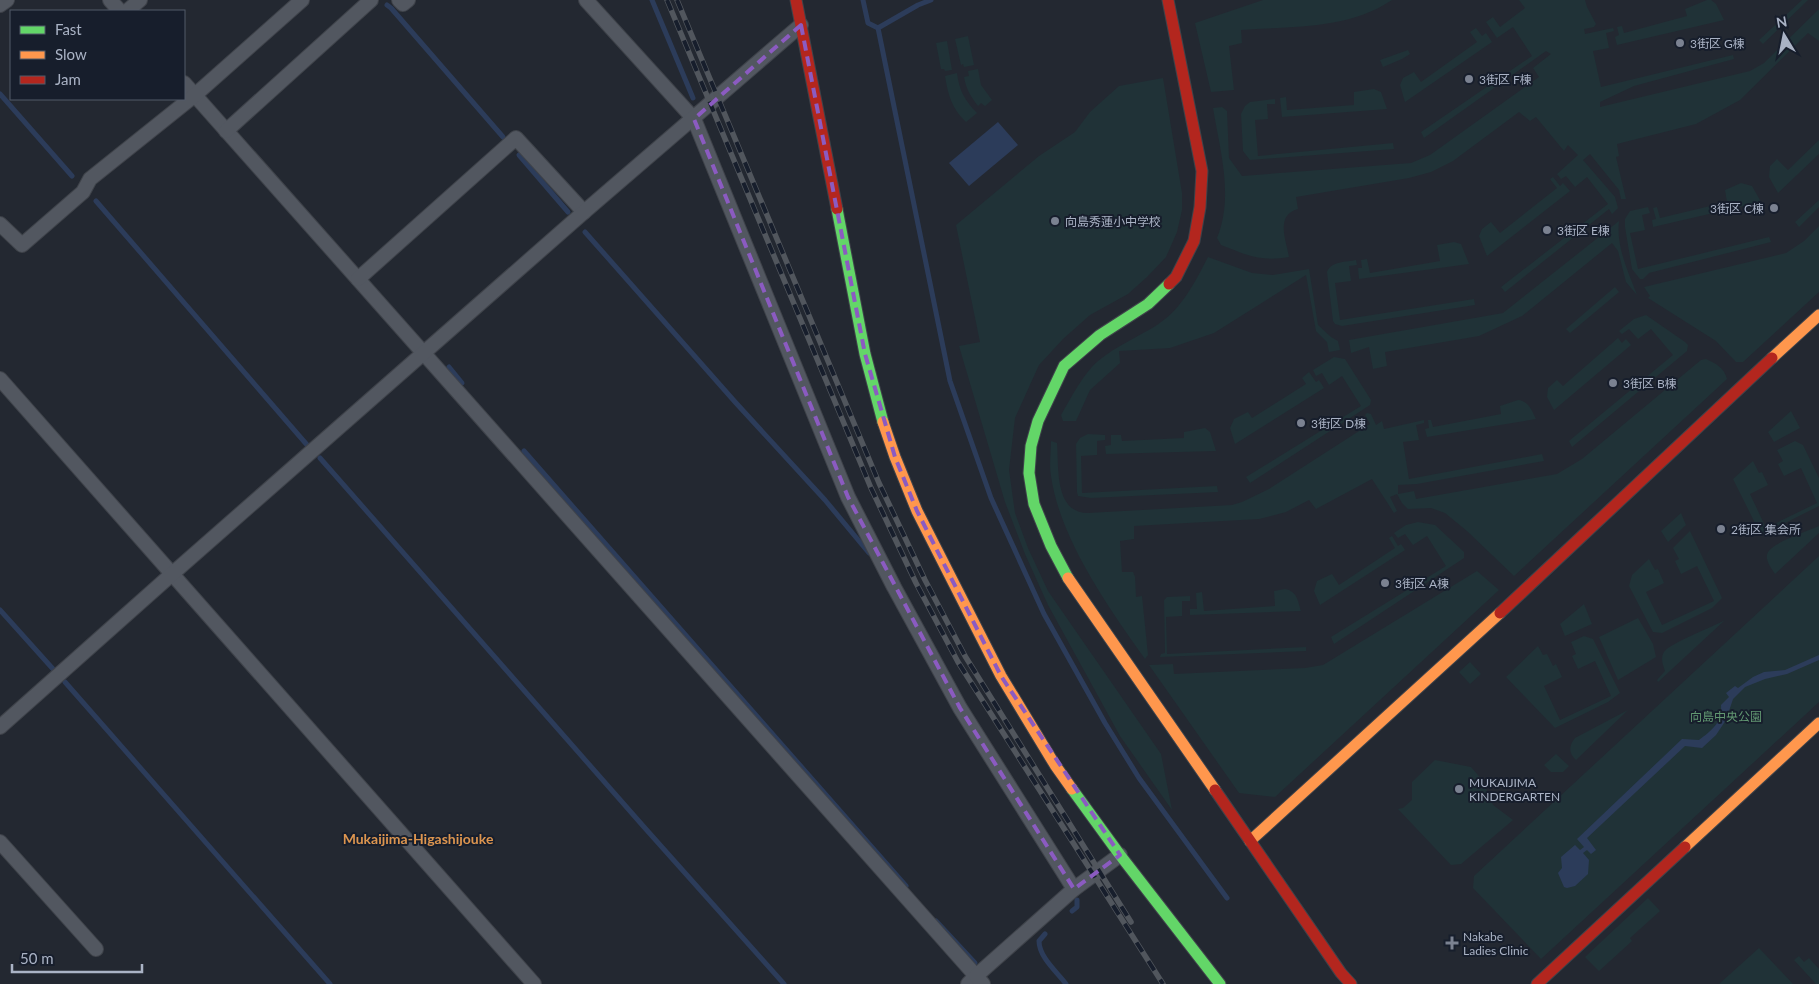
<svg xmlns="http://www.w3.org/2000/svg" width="1819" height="984" font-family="Lato,'Noto Sans JP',sans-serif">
<rect width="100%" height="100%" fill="#232831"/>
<g fill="#203237">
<path d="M 1263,0 L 1392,0 C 1347,30 1293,26 1241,30 L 1242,43 L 1229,46 L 1234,90 L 1211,92 L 1195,23 Z"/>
<path d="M 1519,0 L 1585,0 L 1587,7 L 1596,24 L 1594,27 L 1584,29 L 1585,34 L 1613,28 L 1614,31 L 1606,33 L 1609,48 L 1593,51 L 1601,87 L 1733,55 L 1734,59 L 1634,86 L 1600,102 L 1600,107 L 1750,71 L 1764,63 L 1819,9 L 1819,41 L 1808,33 L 1740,100 L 1696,124 L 1617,144 L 1619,156 L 1616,157 L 1626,199 L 1621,199 L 1619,190 L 1590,154 L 1583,160 L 1615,197 L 1618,208 L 1612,214 L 1609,209 L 1505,292 L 1501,287 L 1608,204 L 1587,177 L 1575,187 L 1566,176 L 1561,179 L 1557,174 L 1578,155 L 1568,145 L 1564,151 L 1536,117 L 1530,121 L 1519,112 L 1453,161 L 1431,172 L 1409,178 L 1296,197 L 1298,209 C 1275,215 1286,240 1289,257 C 1260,262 1247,255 1221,245 L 1217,238 C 1234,196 1220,151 1213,108 L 1222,107 L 1227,111 L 1229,158 L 1242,176 L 1411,163 L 1430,155 L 1539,77 L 1533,68 L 1551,54 L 1546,51 L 1424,138 L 1421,132 L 1532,56 L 1513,27 L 1497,38 L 1486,22 L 1493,17 L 1500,27 L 1525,8 Z"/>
<polygon points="1707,0 1711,0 1716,4 1724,20 1617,45 1615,37 1619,35 1617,27 1622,26 1624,33 1687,16 1685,9"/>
<polygon points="1802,0 1808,0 1763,44 1759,40"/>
<polygon points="1476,28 1482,36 1486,33 1492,42 1405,102 1400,85 1403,78 1414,72 1421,82 1477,42 1470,32"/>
<polygon points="968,36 974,65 964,67 963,64 961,65 955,39"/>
<polygon points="947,41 952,70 945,71 944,69 941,69 936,43"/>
<polygon points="1408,50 1410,54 1402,59 1383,67 1380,60"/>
<path d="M 978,69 L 981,85 L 992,100 L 985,106 L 981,103 L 978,106 C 971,97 966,89 964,77 L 969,76 L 968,71 Z"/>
<path d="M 957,73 C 959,90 965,101 977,113 L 966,122 C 952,109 948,95 945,76 Z"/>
<polygon points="1163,78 1182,193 1182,210 1177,232 1166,257 1147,277 1128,294 1090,315 1063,339 1039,365 1015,418 1009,470 1015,513 1028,548 1048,591 1161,754 1172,810 1120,736 1048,605 1025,554 1005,502 959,346 980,342 956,225 1039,156 1075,132 1090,112 1119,86"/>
<polygon points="1374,89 1381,92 1387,109 1282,117 1280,98 1286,97 1287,110 1354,105 1354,92"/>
<polygon points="1275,99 1275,104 1267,104 1268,119 1255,120 1258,156 1393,143 1394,149 1250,160 1243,151 1241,114 1245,106 1250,102"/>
<polygon points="1819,140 1819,154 1778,193 1769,177 1770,166 1777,159 1788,170"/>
<polygon points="1553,177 1560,186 1563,183 1570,191 1487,256 1479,236 1482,229 1491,222 1500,233 1557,188 1550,179"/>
<polygon points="1741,183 1752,186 1761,202 1653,227 1652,220 1656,219 1653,208 1657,207 1660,218 1727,202 1725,190"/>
<polygon points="1819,200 1819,207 1799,227 1795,222"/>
<polygon points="1648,207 1650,213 1642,215 1645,230 1630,233 1638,269 1769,237 1771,242 1649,273 1643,279 1640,279 1632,269 1625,227 1625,219 1630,211"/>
<path d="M 1619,221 C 1616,247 1628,271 1637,295 L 1626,282 L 1618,251 L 1612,243 L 1522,316 L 1479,336 L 1385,352 L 1387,366 L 1373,369 L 1369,347 L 1351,353 L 1349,340 L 1503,313 Z"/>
<polygon points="1819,226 1819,292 1743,362 1736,362 1716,341 1648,298 1650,296 1644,287 1786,253 1804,241"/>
<polygon points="1454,242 1461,244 1469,264 1359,279 1358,268 1362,268 1361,260 1367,259 1370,273 1440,261 1437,245"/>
<path d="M 1208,257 L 1252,273 L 1273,275 L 1309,269 L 1318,325 L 1331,337 L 1338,341 L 1340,350 L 1329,352 L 1327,342 L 1316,331 L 1306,275 L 1214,333 L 1170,348 L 1119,351 L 1120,363 L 1090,390 L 1076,421 L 1063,421 L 1061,415 C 1071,398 1083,374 1098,361 C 1116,346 1138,337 1157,325 C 1182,309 1195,282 1208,257 Z"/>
<path d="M 1356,260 L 1357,265 L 1349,266 L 1351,281 L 1335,283 L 1340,320 L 1474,299 L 1475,305 L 1342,326 L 1335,324 L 1333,321 L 1327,272 C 1331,261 1346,262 1356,260 Z"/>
<polygon points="1615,287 1619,292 1570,333 1566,329"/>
<polygon points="1646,315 1685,342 1688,345 1687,351 1572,447 1569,441 1673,355 1651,329 1638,339 1629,329 1622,334 1619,331 1634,319"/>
<polygon points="1618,338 1622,343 1626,339 1631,345 1554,410 1547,397 1548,388 1557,380 1563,386"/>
<polygon points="1334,357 1345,359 1371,400 1370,405 1250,483 1246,477 1361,406 1342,376 1329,385 1322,373 1316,376 1313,370"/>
<path d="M 1706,359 C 1716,364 1724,367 1727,379 L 1514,576 L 1467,531 L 1445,513 L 1431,508 L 1408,509 L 1402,503 L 1397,494 L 1390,497 L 1397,511 L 1394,513 L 1372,479 L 1316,509 L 1309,500 L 1286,512 L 1259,519 L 1134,526 L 1134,539 L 1120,541 L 1122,572 L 1133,572 L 1135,577 L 1136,597 L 1142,596 L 1148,655 L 1145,659 C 1108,607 1060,539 1051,476 C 1049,465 1051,452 1051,441 L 1057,443 C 1059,467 1054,513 1088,513 L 1232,505 L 1242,502 L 1269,489 L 1370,424 L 1365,415 L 1367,413 L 1371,414 L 1376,425 L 1382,421 L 1384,429 L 1424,420 L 1424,423 L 1416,425 L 1419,440 L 1403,442 L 1409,479 L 1542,454 L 1544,461 L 1417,484 L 1398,485 L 1398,494 L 1414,491 L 1416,499 L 1557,474 L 1582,459 L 1701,360 Z"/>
<polygon points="1309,372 1316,382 1319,380 1324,388 1235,444 1230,428 1234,419 1248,412 1252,418 1306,384 1302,378"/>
<path d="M 1518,400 C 1529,401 1532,411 1536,419 L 1427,437 L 1425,429 L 1429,428 L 1428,420 L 1431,420 L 1433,427 L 1501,414 L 1500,406 Z"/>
<polygon points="1791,411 1800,428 1774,442 1768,432"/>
<polygon points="1205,428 1210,432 1216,451 1106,454 1105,446 1111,445 1111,435 1121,435 1122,441 1184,438 1184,432"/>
<polygon points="1088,434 1105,435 1105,440 1097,441 1097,455 1081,456 1082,493 1217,486 1218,492 1091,498 1078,496 1077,492 1076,444 1080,438"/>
<polygon points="1795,441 1803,445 1819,478 1819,506 1761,535 1733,479 1753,461 1759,473 1762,472 1768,485 1750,494 1766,528 1817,503 1801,468 1784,476 1778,464 1783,461 1777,450"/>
<polygon points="1681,513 1686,525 1668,542 1661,531"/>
<polygon points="1418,522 1435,525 1464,552 1464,558 1334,644 1331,637 1446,566 1427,536 1413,545 1405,534 1398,538 1394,533 1406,525"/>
<path d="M 1819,526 L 1819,533 L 1775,574 C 1771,568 1764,559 1768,552 C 1774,542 1808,531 1819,526 Z"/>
<polygon points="1690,531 1722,598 1712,608 1662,633 1653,632 1629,586 1632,575 1649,559 1655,570 1658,569 1664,583 1646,592 1662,625 1714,601 1697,566 1681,574 1675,561 1679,559 1673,548"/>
<polygon points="1392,536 1398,546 1401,544 1405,550 1320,605 1314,591 1317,581 1332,574 1339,585 1395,548 1389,538"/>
<polygon points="1819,556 1819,702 1541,959 1473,888 1474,876"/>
<polygon points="1477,571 1499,590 1275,797 1239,793 1149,665 1173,664 1174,674 1305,668 1323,665"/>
<path d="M 1285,589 C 1297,591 1298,601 1301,611 L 1190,615 L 1190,609 L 1197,609 L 1196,593 L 1202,592 L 1204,611 L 1275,606 L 1274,591 Z"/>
<polygon points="1190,596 1190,601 1182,601 1182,616 1166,617 1167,654 1306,647 1306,651 1160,657 1161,654 1165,653 1164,600 1167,597"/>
<polygon points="1584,604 1592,624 1565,636 1560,624"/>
<polygon points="1638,618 1653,644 1656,657 1618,680 1599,637"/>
<path d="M 1725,620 L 1658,682 L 1657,680 L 1665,671 C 1663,665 1660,658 1664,652 C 1670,643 1713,627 1725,620 Z"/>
<polygon points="1584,636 1593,639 1620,693 1608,702 1555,728 1506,677 1538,646 1543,655 1547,654 1553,666 1556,664 1562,677 1544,686 1560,720 1611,696 1595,661 1578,669 1572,656 1576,654 1571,642"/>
<polygon points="1470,662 1481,674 1470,684 1459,672"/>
<path d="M 1628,710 L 1576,760 C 1568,753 1569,745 1575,738 Z"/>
<polygon points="1556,754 1569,766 1563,772 1551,772 1544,765"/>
<polygon points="1435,760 1471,767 1483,781 1493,805 1513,820 1461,864 1451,865 1398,809 1403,808 1412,800 1412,782"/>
<polygon points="1648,898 1660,911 1630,938 1632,941 1599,971 1585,957"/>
<polygon points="1759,948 1793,984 1719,984"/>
<polygon points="1799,956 1804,962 1809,958 1819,969 1819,984 1816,984 1794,960"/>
</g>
<g fill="#2c3c5a">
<polygon points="998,122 1018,145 969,186 949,163"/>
<path d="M 1819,655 L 1819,660 L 1787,674 L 1765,679 L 1745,687 L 1733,699 L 1726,720 L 1716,735 L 1702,748 L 1685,746 L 1587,838 L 1596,850 L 1591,854 L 1587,850 L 1583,853 L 1589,860 L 1588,874 L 1575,886 L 1567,888 L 1564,887 L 1558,873 L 1562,868 L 1561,857 L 1575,845 L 1580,850 L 1584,847 L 1577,839 L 1682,739 L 1699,740 C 1712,730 1722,723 1721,705 L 1729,697 L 1726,693 L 1735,686 L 1738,688 L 1753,677 L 1764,672 L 1785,670 Z"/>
</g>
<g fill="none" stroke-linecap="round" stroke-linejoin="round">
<g stroke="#2c3c5a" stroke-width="5">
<polyline points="652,0 693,98"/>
<polyline points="863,0 868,23 878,28"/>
<polyline points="931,0 918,5 878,28 950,381 991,498 1044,614 1105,723 1139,778 1227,898"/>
<polyline points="387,5 391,8 503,137"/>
<polyline points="0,94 72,176"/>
<polyline points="519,155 568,212"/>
<polyline points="96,201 308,446"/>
<polyline points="585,232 736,403 825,500 869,553"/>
<polyline points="449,367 462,383"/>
<polyline points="524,451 906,886"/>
<polyline points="320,458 644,827 784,984"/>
<polyline points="0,610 53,669"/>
<polyline points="65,682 330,984"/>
<polyline points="1072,911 1077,907 1077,900"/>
<polyline points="936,921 975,963"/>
<path d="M 1045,934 L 1039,941 C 1039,957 1057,972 1066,984"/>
</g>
<defs>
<g id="street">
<polyline points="110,0 120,11"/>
<polyline points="399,0 403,4 408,0"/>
<polyline points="586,0 694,119 848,497 894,587 960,708 1074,889"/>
<polyline points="0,5 7,0"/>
<polyline points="127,11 140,0"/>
<polyline points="184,83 976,976 968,984"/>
<polyline points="226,131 371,0"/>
<polyline points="0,224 22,245 83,192 90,179 195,95 302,0"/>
<polyline points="358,279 516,138 584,212"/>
<polyline points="0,379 534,984"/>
<polyline points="0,727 172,574 584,212 801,25"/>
<polyline points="0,842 96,949"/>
<polyline points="983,984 976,976 1074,889 1120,855"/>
</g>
<g id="fast">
<polyline points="837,209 865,354 883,422"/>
<polyline points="1068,578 1051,546 1034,504 1029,473 1031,446 1038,421 1064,366 1100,335 1148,304 1169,284"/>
<polyline points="1072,789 1120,855 1220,984"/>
</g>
<g id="slow">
<polyline points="1772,358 1819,315"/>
<polyline points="883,422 895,457 917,511 1001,676 1055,765 1072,789"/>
<polyline points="1068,578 1215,790"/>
<polyline points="1250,841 1500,613"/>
<polyline points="1685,847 1819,723"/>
</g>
<g id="jam">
<polyline points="796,0 837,209"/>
<polyline points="1168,0 1202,171 1200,207 1194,241 1176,277 1169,284"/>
<polyline points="1500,613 1772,358"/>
<polyline points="1215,790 1341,973 1351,984"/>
<polyline points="1537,984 1685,847"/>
</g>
</defs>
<use href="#street" stroke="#3f434a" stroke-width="16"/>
<use href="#fast" stroke="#3f434a" stroke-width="13"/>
<use href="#slow" stroke="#3f434a" stroke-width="13"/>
<use href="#jam" stroke="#3f434a" stroke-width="13"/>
<use href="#street" stroke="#525760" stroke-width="14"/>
<use href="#fast" stroke="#63d668" stroke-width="11"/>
<use href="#slow" stroke="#ff974d" stroke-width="11"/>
<use href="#jam" stroke="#b3261e" stroke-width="11"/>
<defs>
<g id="rail">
<polyline points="667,0 871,488 916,583 958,662 1163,984"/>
<polyline points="677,0 879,483 925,580 965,656 1131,922"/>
</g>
</defs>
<use href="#rail" stroke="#51565d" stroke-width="5.5"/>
<use href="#rail" stroke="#171e2c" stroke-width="4" stroke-dasharray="11" stroke-linecap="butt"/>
</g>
<path fill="none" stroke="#8b5bc1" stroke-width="4" stroke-dasharray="10 6" stroke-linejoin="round" d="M 801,25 L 865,354 L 895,457 L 917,511 L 1001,676 L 1120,855 L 1074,889 L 960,708 L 848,497 L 694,119 Z"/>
<g fill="#7b8291" stroke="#171e2c" stroke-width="2">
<circle cx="1680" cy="43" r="5"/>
<circle cx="1469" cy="79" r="5"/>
<circle cx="1774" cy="208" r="5"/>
<circle cx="1055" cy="221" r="5"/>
<circle cx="1547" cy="230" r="5"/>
<circle cx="1613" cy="383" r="5"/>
<circle cx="1301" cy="423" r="5"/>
<circle cx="1721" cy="529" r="5"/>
<circle cx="1385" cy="583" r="5"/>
<circle cx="1459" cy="789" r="5"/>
<path d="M1449.5 935.5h5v5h5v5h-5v5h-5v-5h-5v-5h5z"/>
</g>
<g text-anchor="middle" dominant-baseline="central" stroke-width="4" stroke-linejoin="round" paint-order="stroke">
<g font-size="12" fill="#aab3c5" stroke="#171e2c" text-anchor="start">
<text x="1690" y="43">3街区 G棟</text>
<text x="1479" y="79">3街区 F棟</text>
<text x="1764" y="208" text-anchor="end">3街区 C棟</text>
<text x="1065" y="221">向島秀蓮小中学校</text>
<text x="1557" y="230">3街区 E棟</text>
<text x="1623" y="383">3街区 B棟</text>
<text x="1311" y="423">3街区 D棟</text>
<text x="1731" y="529">2街区 集会所</text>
<text x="1395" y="583">3街区 A棟</text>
<text x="1469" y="782">MUKAIJIMA<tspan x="1469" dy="14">KINDERGARTEN</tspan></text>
<text x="1463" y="936">Nakabe<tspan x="1463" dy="14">Ladies Clinic</tspan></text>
</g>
<g font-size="12" fill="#619771" stroke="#171e2c">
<text x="1726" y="716">向島中央公園</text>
</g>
<g font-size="14" font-weight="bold" fill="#dc954f" stroke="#171e2c">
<text x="418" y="838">Mukaijima-Higashijouke</text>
</g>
</g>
<rect x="10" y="10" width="175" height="90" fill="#171e2c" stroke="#525a69"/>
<rect x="20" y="26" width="25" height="8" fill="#63d668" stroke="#525a69"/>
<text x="55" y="35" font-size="15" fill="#aab3c5">Fast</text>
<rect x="20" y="51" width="25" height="8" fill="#ff974d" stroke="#525a69"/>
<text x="55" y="60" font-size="15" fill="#aab3c5">Slow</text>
<rect x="20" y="76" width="25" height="8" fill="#b3261e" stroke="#525a69"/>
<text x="55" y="85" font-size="15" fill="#aab3c5">Jam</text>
<g transform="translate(1784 35) rotate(350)" stroke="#171e2c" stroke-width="4" paint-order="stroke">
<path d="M0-4L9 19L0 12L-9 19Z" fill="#aab3c5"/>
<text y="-8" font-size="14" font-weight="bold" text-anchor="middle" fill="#aab3c5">N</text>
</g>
<path d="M12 964v8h130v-8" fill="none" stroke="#aab3c5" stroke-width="2.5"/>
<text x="20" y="964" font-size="15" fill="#aab3c5" stroke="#171e2c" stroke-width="4" paint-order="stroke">50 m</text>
</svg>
